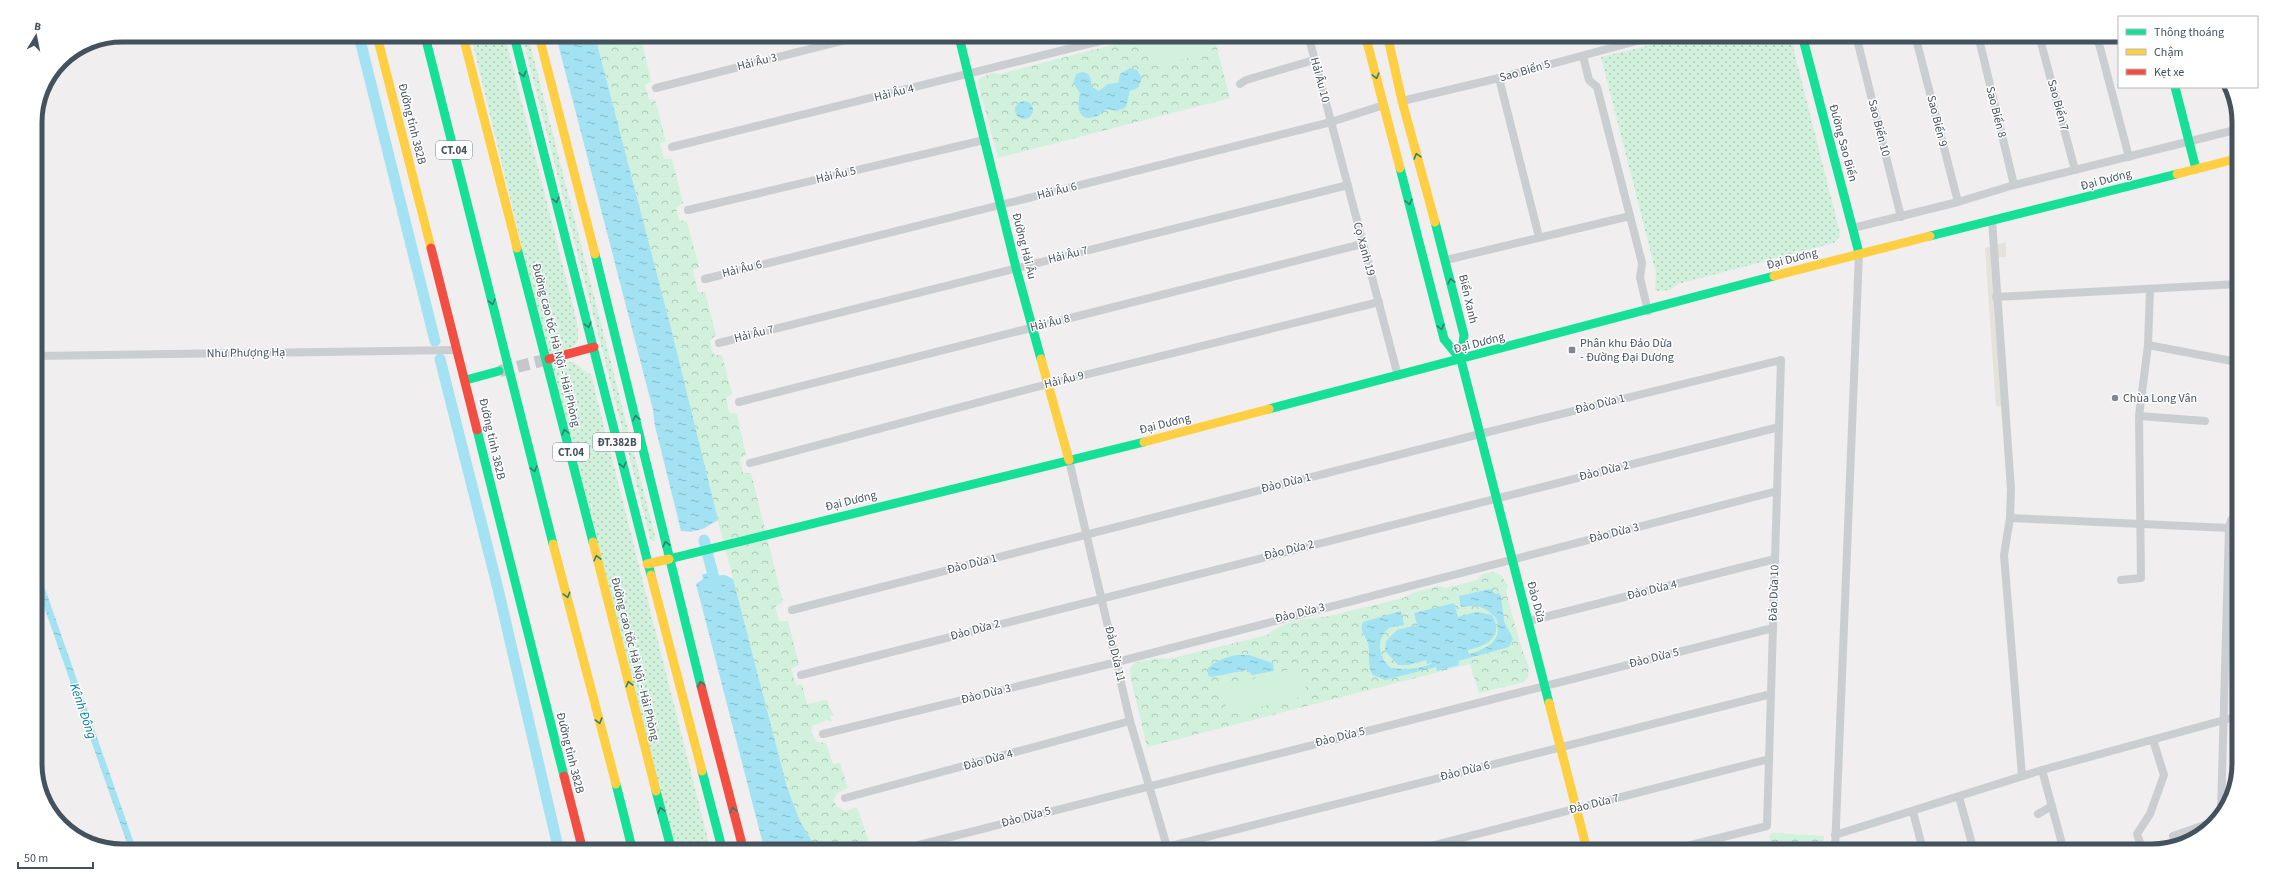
<svg xmlns="http://www.w3.org/2000/svg" width="2274" height="886" font-family="'Source Sans 3',sans-serif">
<defs>
<pattern id="grass-dots" width="8" height="8" patternUnits="userSpaceOnUse"><rect width="8" height="8" fill="#d1f1dc"/><path d="M2 2h.1M6 6h.1" fill="none" stroke="#abc6b6" stroke-width="1.8" stroke-linecap="round"/></pattern>
<pattern id="forest-crowns" width="20" height="18" patternUnits="userSpaceOnUse"><rect width="20" height="18" fill="#d1f1dc"/><path d="M2 6a3 3 0 1 1 6 0M12 15a3 3 0 1 1 6 0" fill="none" stroke="#abc6b6"/></pattern>
<pattern id="water-ripples" width="26" height="14" patternUnits="userSpaceOnUse"><rect width="26" height="14" fill="#a2e2f2"/><path d="M2 4q2-2 4 0t4 0M15 11q2-2 4 0t4 0" fill="none" stroke="#86bac7"/></pattern>
</defs>
<rect width="100%" height="100%" fill="#f0eeee"/>
<polygon fill="#e5e2db" points="2006,242 2006,257 1998,257 2004,407 1996,406 1985,248"/>
<g fill="url(#grass-dots)">
<path d="M 471,36 L 505,36 L 577,322 C 577,327 579,333 578,338 C 577,350 557,353 548,356 Z"/>
<polygon points="522,36 528,36 655,536 655,541 652,541 650,538"/>
<polygon points="1675,39 1791,39 1840,233 1839,237 1834,243 1678,284 1670,290 1655,291 1656,273 1601,57"/>
<polygon points="561,362 573,362 591,375 710,848 674,848 550,363"/>
</g>
<g fill="url(#forest-crowns)">
<polygon points="595,36 631,36 632,41 642,42 651,81 645,85 649,100 655,100 666,141 660,144 664,159 672,159 683,203 676,208 679,220 687,222 699,267 693,270 698,292 705,292 716,335 710,340 712,352 715,355 722,355 732,394 726,398 729,413 737,414 746,455 740,459 743,473 751,473 783,602 775,607 779,621 788,621 799,665 791,669 796,685 802,684 807,704 827,700 833,715 830,716 832,722 827,720 812,726 812,734 817,742 826,743 833,764 840,763 848,788 837,793 834,799 836,806 845,811 857,807 871,848 816,848 800,821 787,787 719,525 672,332"/>
<polygon points="1143,37 1214,37 1230,98 998,158 978,84 979,79 992,73 1000,74"/>
<path d="M 1494,572 L 1501,575 L 1508,586 L 1506,592 L 1520,643 L 1529,668 L 1528,677 L 1524,682 L 1479,693 L 1470,664 L 1147,747 L 1131,679 L 1130,669 L 1134,663 L 1159,658 L 1169,659 L 1267,635 C 1279,623 1308,617 1325,617 L 1403,598 L 1412,593 L 1439,586 L 1445,588 L 1454,586 L 1477,580 L 1483,574 Z"/>
<polygon points="1772,833 1824,836 1824,850 1772,850 1769,836"/>
</g>
<g fill="#d1f1dc">
<polygon points="1153,37 1209,37 1213,52 1154,66 1147,39"/>
<polygon points="1300,667 1308,695 1228,715 1221,687"/>
</g>
<g fill="url(#water-ripples)">
<polygon points="556,36 595,36 672,332 718,520 703,529 711,576 725,575 733,579 787,787 800,821 816,848 764,848 696,584 703,579 692,532 681,531 655,426 653,410"/>
<path d="M 1130,68 L 1137,70 L 1142,78 L 1138,88 L 1130,91 L 1126,107 L 1117,111 L 1107,109 C 1102,111 1101,115 1097,116 C 1077,124 1077,105 1080,93 L 1073,83 L 1076,74 L 1082,72 C 1091,73 1091,80 1092,87 L 1099,91 L 1108,84 L 1118,83 L 1120,74 Z"/>
<circle cx="1024" cy="110" r="9"/>
<polygon points="35,560 135,846 128,846 35,581"/>
<path d="M 1490,589 L 1496,594 L 1499,593 L 1501,596 L 1504,621 L 1513,639 L 1509,647 L 1458,661 L 1459,665 L 1437,671 L 1436,667 L 1385,680 L 1373,675 C 1366,666 1371,653 1368,643 C 1365,634 1359,631 1363,622 L 1401,611 L 1404,625 C 1400,626 1395,626 1391,627 C 1375,635 1378,659 1391,668 C 1404,670 1424,669 1434,662 L 1427,664 L 1426,660 L 1408,665 L 1398,665 L 1385,651 L 1386,641 L 1397,630 L 1417,625 L 1414,613 L 1454,603 L 1458,617 L 1477,612 L 1492,615 C 1505,637 1486,646 1468,650 L 1468,654 C 1487,649 1502,642 1497,620 C 1488,607 1477,604 1461,607 L 1459,596 Z"/>
<path d="M 1239,655 L 1249,655 L 1273,663 L 1274,671 L 1252,675 L 1247,670 L 1211,677 L 1208,675 L 1208,668 C 1217,660 1227,656 1239,655 Z"/>
</g>
<polygon fill="#f0eeee" points="714,526 705,530 712,572 700,575 691,534 681,533 681,531 690,532"/>
<g fill="none" stroke-linecap="round" stroke-linejoin="round">
<g stroke="#a2e2f2" stroke-width="11">
<polyline points="359,36 435,341"/>
<polyline points="440,359 498,589 558,847"/>
<polyline points="704,540 717,590"/>
</g>
<polyline stroke="#c5c7ca" stroke-width="12" stroke-dasharray="12 6" stroke-linecap="butt" points="500,371 549,359"/>
<g stroke="#caced0" stroke-width="8">
<polyline points="1309,38 1398,376"/>
<polyline points="1857,39 1901,217"/>
<polyline points="1916,39 1958,202"/>
<polyline points="1979,39 2014,185"/>
<polyline points="2040,39 2075,170"/>
<polyline points="2098,40 2129,157"/>
<polyline points="1583,56 1589,80 1597,87 1642,263 1640,278 1648,311"/>
<polyline points="1499,78 1539,237"/>
<polyline points="1240,84 1246,80 1314,60"/>
<polyline points="656,88 857,37"/>
<polyline points="1402,101 1499,78 1648,38"/>
<polyline points="672,147 1116,37"/>
<polyline points="688,210 984,140"/>
<polyline points="1992,220 2011,489 2010,518 2004,555 2022,776"/>
<polyline points="1853,228 1958,202 2014,185 2239,129"/>
<polyline points="1446,260 1630,216"/>
<polyline points="705,279 1331,122 1384,105"/>
<polyline points="1996,297 2238,284"/>
<polyline points="719,343 1348,185"/>
<polyline points="2148,345 2237,362"/>
<polyline points="35,356 457,350"/>
<polyline points="739,402 1362,244"/>
<polyline points="2139,416 2205,421"/>
<polyline points="1069,460 1130,721 1167,847"/>
<polyline points="750,463 1048,384 1379,302"/>
<polyline points="2010,518 2229,528"/>
<polyline points="2121,580 2141,578 2139,416 2148,345 2150,289"/>
<polyline points="792,610 1480,434 1781,360 1767,826 1671,850"/>
<polyline points="1529,621 1775,559"/>
<polyline points="801,675 1779,427"/>
<polyline points="823,734 1117,662 1777,491"/>
<polyline points="2042,770 2064,851"/>
<polyline points="1959,797 1974,851"/>
<polyline points="845,798 1130,721"/>
<polyline points="2221,811 2229,528 2231,520 2236,519"/>
<polyline points="1913,812 1923,850"/>
<polyline points="2038,814 2052,806"/>
<polyline points="1835,835 2042,770 2235,717"/>
<polyline points="2178,842 2173,836 2213,822"/>
<polyline points="907,848 1773,628"/>
<polyline points="1159,849 1771,694"/>
<polyline points="1419,849 1769,759"/>
<polyline points="1835,850 1859,253"/>
<polyline points="2143,851 2137,834 2150,814 2164,775 2153,740"/>
</g>
<g stroke="#16e098" stroke-width="9">
<polyline points="425,36 553,544"/>
<polyline points="514,36 651,575"/>
<polyline points="959,37 1016,268 1041,359"/>
<polyline points="1803,39 1859,253"/>
<polyline points="2175,87 2196,169"/>
<polyline points="1400,168 1444,339 1461,360"/>
<polyline points="1435,222 1464,335 1461,360 1549,703"/>
<polyline points="1930,236 2177,174"/>
<polyline points="517,248 593,542"/>
<polyline points="595,254 701,686"/>
<polyline points="466,380 499,371"/>
<polyline points="1269,409 1774,276"/>
<polyline points="477,430 564,776"/>
<polyline points="669,559 1144,442"/>
<polyline points="702,771 722,848"/>
<polyline points="616,784 632,848"/>
<polyline points="656,791 671,848"/>
</g>
<g stroke="#ffcf43" stroke-width="9">
<polyline points="377,36 431,248"/>
<polyline points="463,36 517,248"/>
<polyline points="539,36 595,254"/>
<polyline points="1366,38 1400,168"/>
<polyline points="1388,38 1402,101 1435,222"/>
<polyline points="2177,174 2239,158"/>
<polyline points="1774,276 1930,236"/>
<polyline points="1041,359 1069,460"/>
<polyline points="1144,442 1269,409"/>
<polyline points="593,542 656,791"/>
<polyline points="553,544 616,784"/>
<polyline points="647,564 669,559"/>
<polyline points="651,575 702,771"/>
<polyline points="1549,703 1587,850"/>
</g>
<g stroke="#f24e42" stroke-width="9">
<polyline points="431,248 477,430"/>
<polyline points="549,359 594,347"/>
<polyline points="701,686 743,848"/>
<polyline points="564,776 582,847"/>
</g>
</g>
<defs><path id="oneway-chevron" d="M-2-3.5L2.5 0L-2 3.5" fill="none" stroke-width="1.6" stroke-linecap="round" stroke-linejoin="round"/></defs>
<g stroke="#367d6f">
<use href="#oneway-chevron" transform="translate(523 74) rotate(76)"/>
<use href="#oneway-chevron" transform="translate(1376 76) rotate(75)"/>
<use href="#oneway-chevron" transform="translate(1417 156) rotate(-106)"/>
<use href="#oneway-chevron" transform="translate(556 200) rotate(75)"/>
<use href="#oneway-chevron" transform="translate(1409 202) rotate(76)"/>
<use href="#oneway-chevron" transform="translate(1451 281) rotate(-103)"/>
<use href="#oneway-chevron" transform="translate(492 302) rotate(77)"/>
<use href="#oneway-chevron" transform="translate(588 325) rotate(75)"/>
<use href="#oneway-chevron" transform="translate(1441 327) rotate(75)"/>
<use href="#oneway-chevron" transform="translate(636 418) rotate(-103)"/>
<use href="#oneway-chevron" transform="translate(565 432) rotate(-104)"/>
<use href="#oneway-chevron" transform="translate(623 465) rotate(76)"/>
<use href="#oneway-chevron" transform="translate(534 469) rotate(75)"/>
<use href="#oneway-chevron" transform="translate(666 544) rotate(-103)"/>
<use href="#oneway-chevron" transform="translate(597 558) rotate(-104)"/>
<use href="#oneway-chevron" transform="translate(567 595) rotate(75)"/>
<use href="#oneway-chevron" transform="translate(629 684) rotate(-104)"/>
<use href="#oneway-chevron" transform="translate(701 684) rotate(-104)"/>
<use href="#oneway-chevron" transform="translate(599 721) rotate(75)"/>
<use href="#oneway-chevron" transform="translate(661 810) rotate(-104)"/>
<use href="#oneway-chevron" transform="translate(733 810) rotate(-104)"/>
</g>
<g fill="#808990" stroke="#fff" stroke-width="1.5">
<rect x="1568" y="346" width="8" height="8" rx="2"/>
<circle cx="2115" cy="398" r="4"/>
</g>
<g text-anchor="middle" dominant-baseline="central" stroke-width="3" stroke-linejoin="round" paint-order="stroke">
<g fill="#fff" stroke="#7c868e" stroke-width="1">
<rect x="436" y="141" width="36" height="18" rx="3"/>
<rect x="593" y="433" width="48" height="18" rx="3"/>
<rect x="553" y="443" width="36" height="18" rx="3"/>
</g>
<g font-size="11" font-weight="bold" fill="#44525d">
<text x="454" y="150">CT.04</text>
<text x="617" y="442">ĐT.382B</text>
<text x="571" y="452">CT.04</text>
</g>
<g font-size="12" fill="#44525d" stroke="#fff">
<text transform="translate(757 62) rotate(-14)">Hải Âu 3</text>
<text transform="translate(1525 71) rotate(-16)">Sao Biển 5</text>
<text transform="translate(1320 80) rotate(75)">Hải Âu 10</text>
<text transform="translate(894 93) rotate(-14)">Hải Âu 4</text>
<text transform="translate(2058 105) rotate(75)">Sao Biển 7</text>
<text transform="translate(1996 112) rotate(76)">Sao Biển 8</text>
<text transform="translate(1937 121) rotate(76)">Sao Biển 9</text>
<text transform="translate(412 124) rotate(76)">Đường tỉnh 382B</text>
<text transform="translate(1879 128) rotate(76)">Sao Biển 10</text>
<text transform="translate(1843 143) rotate(75)">Đường Sao Biển</text>
<text transform="translate(836 175) rotate(-13)">Hải Âu 5</text>
<text transform="translate(2106 180) rotate(-15)">Đại Dương</text>
<text transform="translate(1057 191) rotate(-14)">Hải Âu 6</text>
<text transform="translate(1024 246) rotate(76)">Đường Hải Âu</text>
<text transform="translate(1364 249) rotate(75)">Cọ Xanh 19</text>
<text transform="translate(1068 255) rotate(-14)">Hải Âu 7</text>
<text transform="translate(1792 259) rotate(-15)">Đại Dương</text>
<text transform="translate(742 269) rotate(-14)">Hải Âu 6</text>
<text transform="translate(1468 299) rotate(77)">Biển Xanh</text>
<text transform="translate(1050 323) rotate(-14)">Hải Âu 8</text>
<text transform="translate(754 334) rotate(-14)">Hải Âu 7</text>
<text transform="translate(1479 343) rotate(-15)">Đại Dương</text>
<text transform="translate(556 345) rotate(76)">Đường cao tốc Hà Nội - Hải Phòng</text>
<text transform="translate(246 353) rotate(-1)">Như Phượng Hạ</text>
<text transform="translate(1064 380) rotate(-14)">Hải Âu 9</text>
<text transform="translate(1600 404) rotate(-14)">Đảo Dừa 1</text>
<text transform="translate(1165 424) rotate(-14)">Đại Dương</text>
<text transform="translate(492 439) rotate(77)">Đường tỉnh 382B</text>
<text transform="translate(1604 471) rotate(-14)">Đảo Dừa 2</text>
<text transform="translate(1286 483) rotate(-14)">Đảo Dừa 1</text>
<text transform="translate(851 501) rotate(-14)">Đại Dương</text>
<text transform="translate(1614 533) rotate(-14)">Đảo Dừa 3</text>
<text transform="translate(1289 550) rotate(-14)">Đảo Dừa 2</text>
<text transform="translate(972 564) rotate(-14)">Đảo Dừa 1</text>
<text transform="translate(1652 590) rotate(-14)">Đảo Dừa 4</text>
<text transform="translate(1774 593) rotate(-88)">Đảo Dừa 10</text>
<text transform="translate(1536 602) rotate(75)">Đảo Dừa</text>
<text transform="translate(1300 613) rotate(-14)">Đảo Dừa 3</text>
<text transform="translate(975 630) rotate(-15)">Đảo Dừa 2</text>
<text transform="translate(1115 654) rotate(77)">Đảo Dừa 11</text>
<text transform="translate(1654 658) rotate(-14)">Đảo Dừa 5</text>
<text transform="translate(635 659) rotate(76)">Đường cao tốc Hà Nội - Hải Phòng</text>
<text transform="translate(986 694) rotate(-14)">Đảo Dừa 3</text>
<text transform="translate(1340 737) rotate(-14)">Đảo Dừa 5</text>
<text transform="translate(570 753) rotate(76)">Đường tỉnh 382B</text>
<text transform="translate(988 760) rotate(-15)">Đảo Dừa 4</text>
<text transform="translate(1465 771) rotate(-14)">Đảo Dừa 6</text>
<text transform="translate(1594 804) rotate(-14)">Đảo Dừa 7</text>
<text transform="translate(1026 817) rotate(-15)">Đảo Dừa 5</text>
</g>
<g font-size="12" fill="#44525d" stroke="#fff" text-anchor="start">
<text x="1580" y="343">Phân khu Đảo Dừa<tspan x="1580" dy="14">- Đường Đại Dương</tspan></text>
<text x="2123" y="398">Chùa Long Vân</text>
</g>
<g font-size="13" font-style="italic" fill="#037e9c" stroke="#fff">
<text transform="translate(83 711) rotate(71)">Kênh Đông</text>
</g>
</g>
<path d="M0 0H2274V886H0ZM122 42H2152A80 80 0 0 1 2232 122V764A80 80 0 0 1 2152 844H122A80 80 0 0 1 42 764V122A80 80 0 0 1 122 42Z" fill="#fff" fill-rule="evenodd"/>
<path fill="none" stroke="#44525d" stroke-width="5" d="M122 42H2152A80 80 0 0 1 2232 122V764A80 80 0 0 1 2152 844H122A80 80 0 0 1 42 764V122A80 80 0 0 1 122 42Z"/>
<rect x="2118" y="16" width="140" height="72" fill="#ffffff" stroke="#b4babe"/>
<rect x="2126" y="29" width="20" height="6" fill="#16e098" stroke="#b4babe"/>
<text x="2154" y="36" font-size="12" fill="#44525d">Thông thoáng</text>
<rect x="2126" y="49" width="20" height="6" fill="#ffcf43" stroke="#b4babe"/>
<text x="2154" y="56" font-size="12" fill="#44525d">Chậm</text>
<rect x="2126" y="69" width="20" height="6" fill="#f24e42" stroke="#b4babe"/>
<text x="2154" y="76" font-size="12" fill="#44525d">Kẹt xe</text>
<g transform="translate(36 36) rotate(10)" stroke="#ffffff" stroke-width="3" paint-order="stroke">
<path d="M0-3L7 15L0 10L-7 15Z" fill="#44525d"/>
<text y="-6" font-size="11" font-weight="bold" text-anchor="middle" fill="#44525d">B</text>
</g>
<path d="M18 862v6h75v-6" fill="none" stroke="#44525d" stroke-width="2"/>
<text x="24" y="862" font-size="12" fill="#44525d" stroke="#ffffff" stroke-width="3" paint-order="stroke">50 m</text>
</svg>
